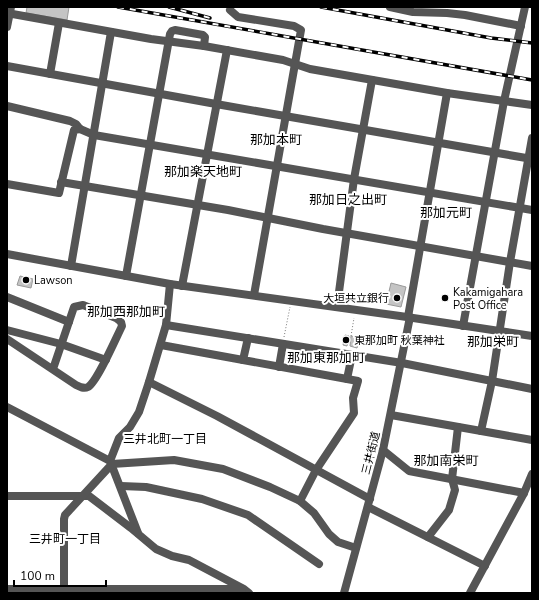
<svg xmlns="http://www.w3.org/2000/svg" width="539" height="600" font-family="'Nunito Sans','Noto Sans JP',sans-serif">
<rect width="100%" height="100%" fill="#fff"/>
<g fill="#c4c4c4" stroke="#999">
<polygon points="27,7 69,7 67,20 26,13"/>
<polygon points="20,276 33,279 31,288 17,285"/>
<polygon points="391,283 406,287 401,307 386,304"/>
<polygon points="345,335 349,336 347,346 343,345"/>
<polygon points="351,336 360,338 357,348 350,346"/>
</g>
<g fill="none" stroke-linecap="round" stroke-linejoin="round">
<g stroke="#777" stroke-width="1" stroke-dasharray="1 2" stroke-linecap="butt">
<polyline points="351,336 354,318"/>
<polyline points="284,337 290,307"/>
</g>
<g stroke="#555" stroke-width="8">
<polyline points="390,7 413,12 447,13 465,15 521,26"/>
<polyline points="230,10 238,17 294,26 301,30 254,295"/>
<polyline points="7,13 151,39 204,46 283,60 310,69 447,93 532,105"/>
<polyline points="7,27 11,7"/>
<polyline points="7,66 216,104 532,159"/>
<polyline points="50,74 59,23"/>
<polyline points="7,106 70,121 76,124 80,129 94,135 532,210"/>
<polyline points="61,182 228,210 323,229 532,266"/>
<polyline points="7,184 59,193 74,130 80,129"/>
<polyline points="7,254 170,284 400,316 532,336"/>
<polyline points="71,266 111,32"/>
<polyline points="126,276 170,34 172,31 175,30 203,35 205,37 204,46"/>
<polyline points="182,286 227,50"/>
<polyline points="7,297 69,322"/>
<polyline points="337,307 354,179 372,80"/>
<polyline points="408,317 447,93"/>
<polyline points="166,325 402,363 532,389"/>
<polyline points="463,326 504,101 525,7"/>
<polyline points="7,330 61,344 106,360"/>
<polyline points="248,338 243,360 347,379"/>
<path d="M 7,339 L 76,385 C 80,387 84,389 88,387 C 97,382 116,338 122,326 L 121,322 L 116,318 L 83,305 L 74,307 L 53,369"/>
<polyline points="161,345 243,360"/>
<polyline points="279,367 283,344"/>
<polyline points="149,382 217,416 370,499"/>
<polyline points="7,407 110,461 138,533"/>
<polyline points="391,415 532,440"/>
<polyline points="481,431 492,381 510,262 532,138"/>
<polyline points="383,450 409,471 524,493"/>
<polyline points="110,461 119,438 130,427 139,412 149,382 166,325 170,284"/>
<polyline points="121,486 146,487 202,499 248,515 319,564"/>
<polyline points="7,496 89,496 131,528 156,549 172,556 189,560 244,589 249,593"/>
<polyline points="300,501 316,470 354,413 353,398 358,381 347,379 352,355"/>
<polyline points="368,507 485,566"/>
<polyline points="428,537 449,510 455,490 452,479 458,427"/>
<polyline points="7,589 242,589"/>
<polyline points="64,593 64,519 65,515 112,464 174,460 223,469 270,487 300,501 314,513 329,534 338,542 356,548"/>
<polyline points="344,593 383,450 410,317"/>
<polyline points="470,593 524,493 532,474"/>
</g>
<defs>
<g id="rail">
<polyline points="118,7 532,80"/>
<polyline points="169,7 210,18"/>
<polyline points="321,7 491,38 532,43"/>
</g>
</defs>
<use href="#rail" stroke="#000" stroke-width="3.5"/>
<use href="#rail" stroke="#fff" stroke-width="2" stroke-dasharray="6" stroke-linecap="butt"/>
</g>
<g fill="#000" stroke="#fff" stroke-width="1.5">
<circle cx="26" cy="280" r="4"/>
<circle cx="397" cy="298" r="4"/>
<circle cx="445" cy="298" r="4"/>
<circle cx="346" cy="340" r="4"/>
</g>
<g text-anchor="middle" dominant-baseline="central" stroke-width="4" stroke-linejoin="round" paint-order="stroke">
<g font-size="11" fill="#000" stroke="#fff" text-anchor="start">
<text x="34" y="280">Lawson</text>
<text x="453" y="292">Kakamigahara<tspan x="453" dy="13">Post Office</tspan></text>
<text x="389" y="298" text-anchor="end">大垣共立銀行</text>
<text x="354" y="340">東那加町 秋葉神社</text>
</g>
<g font-size="11" fill="#000" stroke="#fff">
<text transform="translate(371 453) rotate(-76)">三井街道</text>
</g>
<g font-size="12" fill="#000" stroke="#fff">
<text x="165" y="439">三井北町一丁目</text>
<text x="65" y="539">三井町一丁目</text>
</g>
<g font-size="13" fill="#000" stroke="#fff">
<text x="276" y="140">那加本町</text>
<text x="203" y="172">那加楽天地町</text>
<text x="348" y="200">那加日之出町</text>
<text x="446" y="213">那加元町</text>
<text x="126" y="312">那加西那加町</text>
<text x="493" y="342">那加栄町</text>
<text x="326" y="358">那加東那加町</text>
<text x="446" y="461">那加南栄町</text>
</g>
</g>
<rect width="539" height="600" fill="none" stroke="#000000" stroke-width="16"/>
<path d="M14 580v6h92v-6" fill="none" stroke="#000000" stroke-width="2"/>
<text x="20" y="580" font-size="12" fill="#000000" stroke="#ffffff" stroke-width="3" paint-order="stroke">100 m</text>
</svg>
